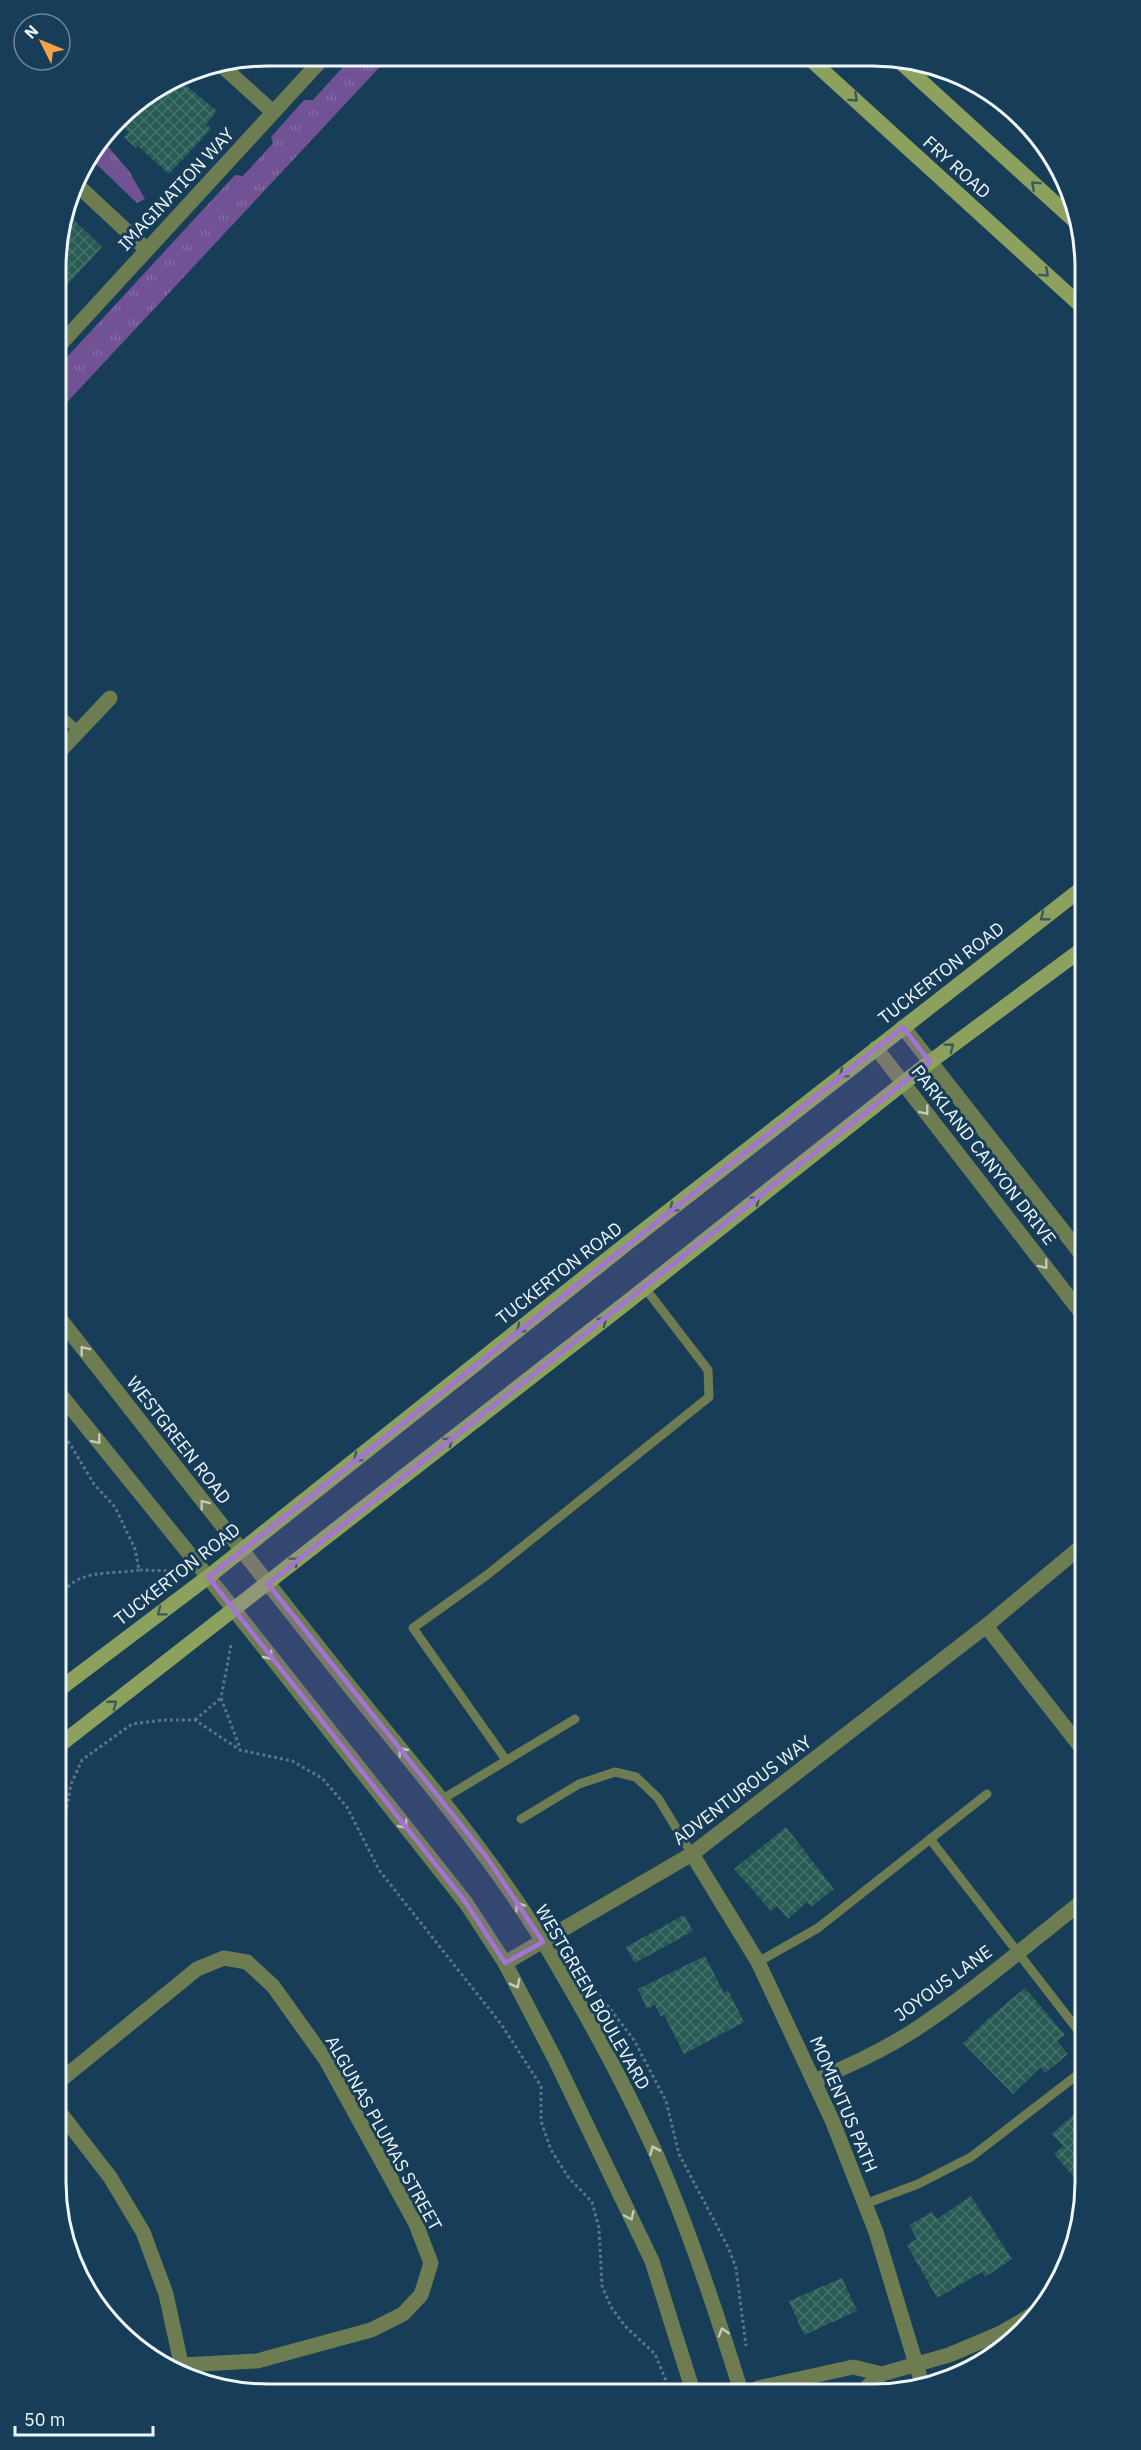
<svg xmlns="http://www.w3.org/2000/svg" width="1141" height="2450" font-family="'IBM Plex Sans',sans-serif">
<defs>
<pattern id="grass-tufts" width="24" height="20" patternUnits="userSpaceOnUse" patternTransform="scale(1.5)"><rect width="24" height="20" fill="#715295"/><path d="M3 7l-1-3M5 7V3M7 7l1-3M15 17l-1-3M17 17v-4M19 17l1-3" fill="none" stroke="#866ca5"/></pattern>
<pattern id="building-cross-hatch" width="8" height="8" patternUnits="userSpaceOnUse" patternTransform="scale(1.5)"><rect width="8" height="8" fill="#275b54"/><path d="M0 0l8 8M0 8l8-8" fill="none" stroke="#47736e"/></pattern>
</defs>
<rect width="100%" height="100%" fill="#183d58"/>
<g fill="url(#grass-tufts)">
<polygon points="347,56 390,56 57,413 56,369 235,175 243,176 273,143 271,137 304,100 313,100 342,68 340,64"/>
<polygon points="103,141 129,171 145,199 137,203 90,158"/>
</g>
<g fill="url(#building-cross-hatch)">
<polygon points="177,78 217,111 206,124 211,129 169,174 138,146 136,148 124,137 128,132 118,121 128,108"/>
<polygon points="67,213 102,247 56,297 56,254"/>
<polygon points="786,1827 834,1889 811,1907 807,1902 788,1919 777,1906 771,1911 734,1869"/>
<polygon points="684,1915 693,1931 635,1963 626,1947"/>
<polygon points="705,1956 724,1993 728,1990 744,2022 684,2054 664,2015 661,2017 655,2005 647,2009 638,1989"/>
<polygon points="1025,1988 1065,2035 1057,2041 1068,2054 1045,2073 1041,2067 1013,2094 963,2043 989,2018"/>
<polygon points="1075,2113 1085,2124 1085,2190 1054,2154 1063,2146 1052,2134"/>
<polygon points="971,2196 1012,2259 985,2277 982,2272 937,2298 907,2245 917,2239 909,2225 932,2212 937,2219"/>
<polygon points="842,2278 857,2311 804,2335 789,2301"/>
</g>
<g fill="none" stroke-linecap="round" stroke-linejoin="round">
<g stroke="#59758a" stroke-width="3" stroke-dasharray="3 3" stroke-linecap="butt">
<polyline points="60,1432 70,1444 94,1484 115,1507 135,1549 139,1570 172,1571"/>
<path d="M 61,1597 C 75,1568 111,1575 139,1570"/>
<polyline points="231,1645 221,1698 240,1748"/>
<polyline points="195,1720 221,1698"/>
<polyline points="61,1843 71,1784 82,1760 132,1724 163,1720 195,1720 240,1750 292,1761 322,1778 347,1807 379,1870 501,2024 541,2086 541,2121 551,2150 569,2178 592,2202 599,2228 602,2286 611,2307 625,2326 655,2354 669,2388"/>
<polyline points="585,1976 634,2040 666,2101 679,2154 729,2249 736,2268 746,2346"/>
</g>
<g stroke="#6e7c52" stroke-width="9">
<polyline points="919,79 929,67"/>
<polyline points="58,712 79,732"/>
<polyline points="1071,1733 1083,1724"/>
<polyline points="506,1760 413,1628 487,1575 709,1397 708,1370 645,1288"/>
<polyline points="441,1800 575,1719"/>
<polyline points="521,1819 579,1784 615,1772 636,1777 658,1798 692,1854"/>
<polyline points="930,1839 1084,2038"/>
<polyline points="758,1962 818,1928 987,1794"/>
<polyline points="865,2204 918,2184 971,2157 1085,2069"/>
</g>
<g stroke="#6e7c52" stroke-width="15">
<polyline points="221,65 273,112"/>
<polyline points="75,183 146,249"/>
<polyline points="56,349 325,56"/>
<polyline points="58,753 110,698"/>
<polyline points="986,1626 1083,1750"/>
<polyline points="692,1854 758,1962 832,2120 876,2232 923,2387"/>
<polyline points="505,1963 692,1854 986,1626 1083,1545"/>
<polyline points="62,2079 197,1969 224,1958 247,1962 273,1986 326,2060 416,2224 431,2263 421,2295 403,2314 371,2330 257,2361 182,2365"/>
<path d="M 814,2081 C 848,2066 882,2051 913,2031 C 973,1992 1028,1944 1084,1900"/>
<polyline points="62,2115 110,2177 143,2232 166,2294 182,2368"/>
</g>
<g stroke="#6e7c52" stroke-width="15">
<polyline points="903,1027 1082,1255"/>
<polyline points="876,1048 1082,1314"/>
<path d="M 60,1319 C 156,1442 253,1565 350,1687 C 424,1778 502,1868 560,1970 C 598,2035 634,2102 663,2170 C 693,2241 717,2314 740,2388"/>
<polyline points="60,1394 208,1577 466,1903 505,1963 555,2059 652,2261 692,2388"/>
<polyline points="867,2387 882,2374 949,2355 1001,2333 1040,2310"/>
<polyline points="758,2388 853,2367 882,2374"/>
</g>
<g stroke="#8ba15d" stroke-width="15">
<polyline points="810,59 1078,303"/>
<polyline points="897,59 1078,224"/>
<polyline points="61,1688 208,1577 630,1241 1081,889"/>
<polyline points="61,1744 626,1303 930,1062 1081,950"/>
</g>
</g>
<defs><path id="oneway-chevron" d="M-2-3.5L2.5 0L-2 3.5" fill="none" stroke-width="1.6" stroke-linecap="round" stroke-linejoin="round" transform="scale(1.5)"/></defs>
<g stroke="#3a5b5a">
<use href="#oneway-chevron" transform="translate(854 98) rotate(42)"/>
<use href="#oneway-chevron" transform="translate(1035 185) rotate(-138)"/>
<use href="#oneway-chevron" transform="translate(1045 273) rotate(42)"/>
<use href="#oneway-chevron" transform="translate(1044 917) rotate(142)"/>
<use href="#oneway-chevron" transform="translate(950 1047) rotate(-37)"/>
<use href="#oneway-chevron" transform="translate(843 1074) rotate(142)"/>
<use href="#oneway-chevron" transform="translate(756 1200) rotate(-38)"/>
<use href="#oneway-chevron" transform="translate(673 1208) rotate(142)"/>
<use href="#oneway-chevron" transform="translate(603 1321) rotate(-38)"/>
<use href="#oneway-chevron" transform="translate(520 1329) rotate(141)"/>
<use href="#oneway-chevron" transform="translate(449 1441) rotate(-38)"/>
<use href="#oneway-chevron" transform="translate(357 1458) rotate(142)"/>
<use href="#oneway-chevron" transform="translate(295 1561) rotate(-38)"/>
<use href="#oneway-chevron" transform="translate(161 1612) rotate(143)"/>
<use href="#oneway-chevron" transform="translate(113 1704) rotate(-38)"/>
</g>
<g stroke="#c1cbc1">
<use href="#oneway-chevron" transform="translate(925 1111) rotate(52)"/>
<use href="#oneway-chevron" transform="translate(1044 1265) rotate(52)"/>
<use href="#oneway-chevron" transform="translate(84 1350) rotate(-128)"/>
<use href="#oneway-chevron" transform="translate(97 1440) rotate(51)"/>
<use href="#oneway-chevron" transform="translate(204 1504) rotate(-128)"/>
<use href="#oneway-chevron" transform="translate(269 1656) rotate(51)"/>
<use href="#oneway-chevron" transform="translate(402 1751) rotate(-129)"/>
<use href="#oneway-chevron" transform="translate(404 1825) rotate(51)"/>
<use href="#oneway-chevron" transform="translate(519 1906) rotate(-124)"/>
<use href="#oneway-chevron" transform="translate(516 1984) rotate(62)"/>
<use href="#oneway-chevron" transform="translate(654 2150) rotate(-114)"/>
<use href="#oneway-chevron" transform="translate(630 2216) rotate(65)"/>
<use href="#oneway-chevron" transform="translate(723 2332) rotate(-107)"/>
</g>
<path fill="#a373d5" fill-opacity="0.2" stroke="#a373d5" stroke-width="4.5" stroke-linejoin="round" d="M 903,1027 L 930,1062 L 268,1584 L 486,1856 L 543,1942 L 505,1963 L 466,1903 L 208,1577 Z"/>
<g text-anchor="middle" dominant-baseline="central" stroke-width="6" stroke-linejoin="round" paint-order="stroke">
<g font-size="18" fill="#eef6fd" stroke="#183d58">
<text transform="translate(957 167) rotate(42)">FRY ROAD</text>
<text transform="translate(176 189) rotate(-47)">IMAGINATION WAY</text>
<text transform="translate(941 973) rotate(-38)">TUCKERTON ROAD</text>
<text transform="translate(984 1155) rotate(52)">PARKLAND CANYON DRIVE</text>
<text transform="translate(559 1273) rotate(-38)">TUCKERTON ROAD</text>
<text transform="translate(179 1440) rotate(52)">WESTGREEN ROAD</text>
<text transform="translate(177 1574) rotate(-38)">TUCKERTON ROAD</text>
<text transform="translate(742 1790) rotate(-37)">ADVENTUROUS WAY</text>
<text transform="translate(943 1983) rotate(-36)">JOYOUS LANE</text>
<text transform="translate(593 1997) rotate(60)">WESTGREEN BOULEVARD</text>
<text transform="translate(844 2104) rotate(67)">MOMENTUS PATH</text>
<text transform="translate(384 2133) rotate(61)">ALGUNAS PLUMAS STREET</text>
</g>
</g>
<path d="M0 0H1141V2450H0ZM268 66H873A202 202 0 0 1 1075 268V2182A202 202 0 0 1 873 2384H268A202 202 0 0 1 66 2182V268A202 202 0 0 1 268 66Z" fill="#183d58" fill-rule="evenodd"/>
<path fill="none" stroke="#eef6fd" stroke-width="3" d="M268 66H873A202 202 0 0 1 1075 268V2182A202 202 0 0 1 873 2384H268A202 202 0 0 1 66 2182V268A202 202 0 0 1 268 66Z"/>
<g transform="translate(42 42) rotate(313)"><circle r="28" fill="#183d58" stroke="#6e879a" stroke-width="1.5"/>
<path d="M0-4.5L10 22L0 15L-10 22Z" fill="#f7a149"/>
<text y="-9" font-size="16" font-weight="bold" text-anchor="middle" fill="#eef6fd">N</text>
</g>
<path d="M15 2426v9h138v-9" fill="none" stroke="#eef6fd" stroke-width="3"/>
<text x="24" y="2426" font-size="18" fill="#eef6fd" stroke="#183d58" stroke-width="4.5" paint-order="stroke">50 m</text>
</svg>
